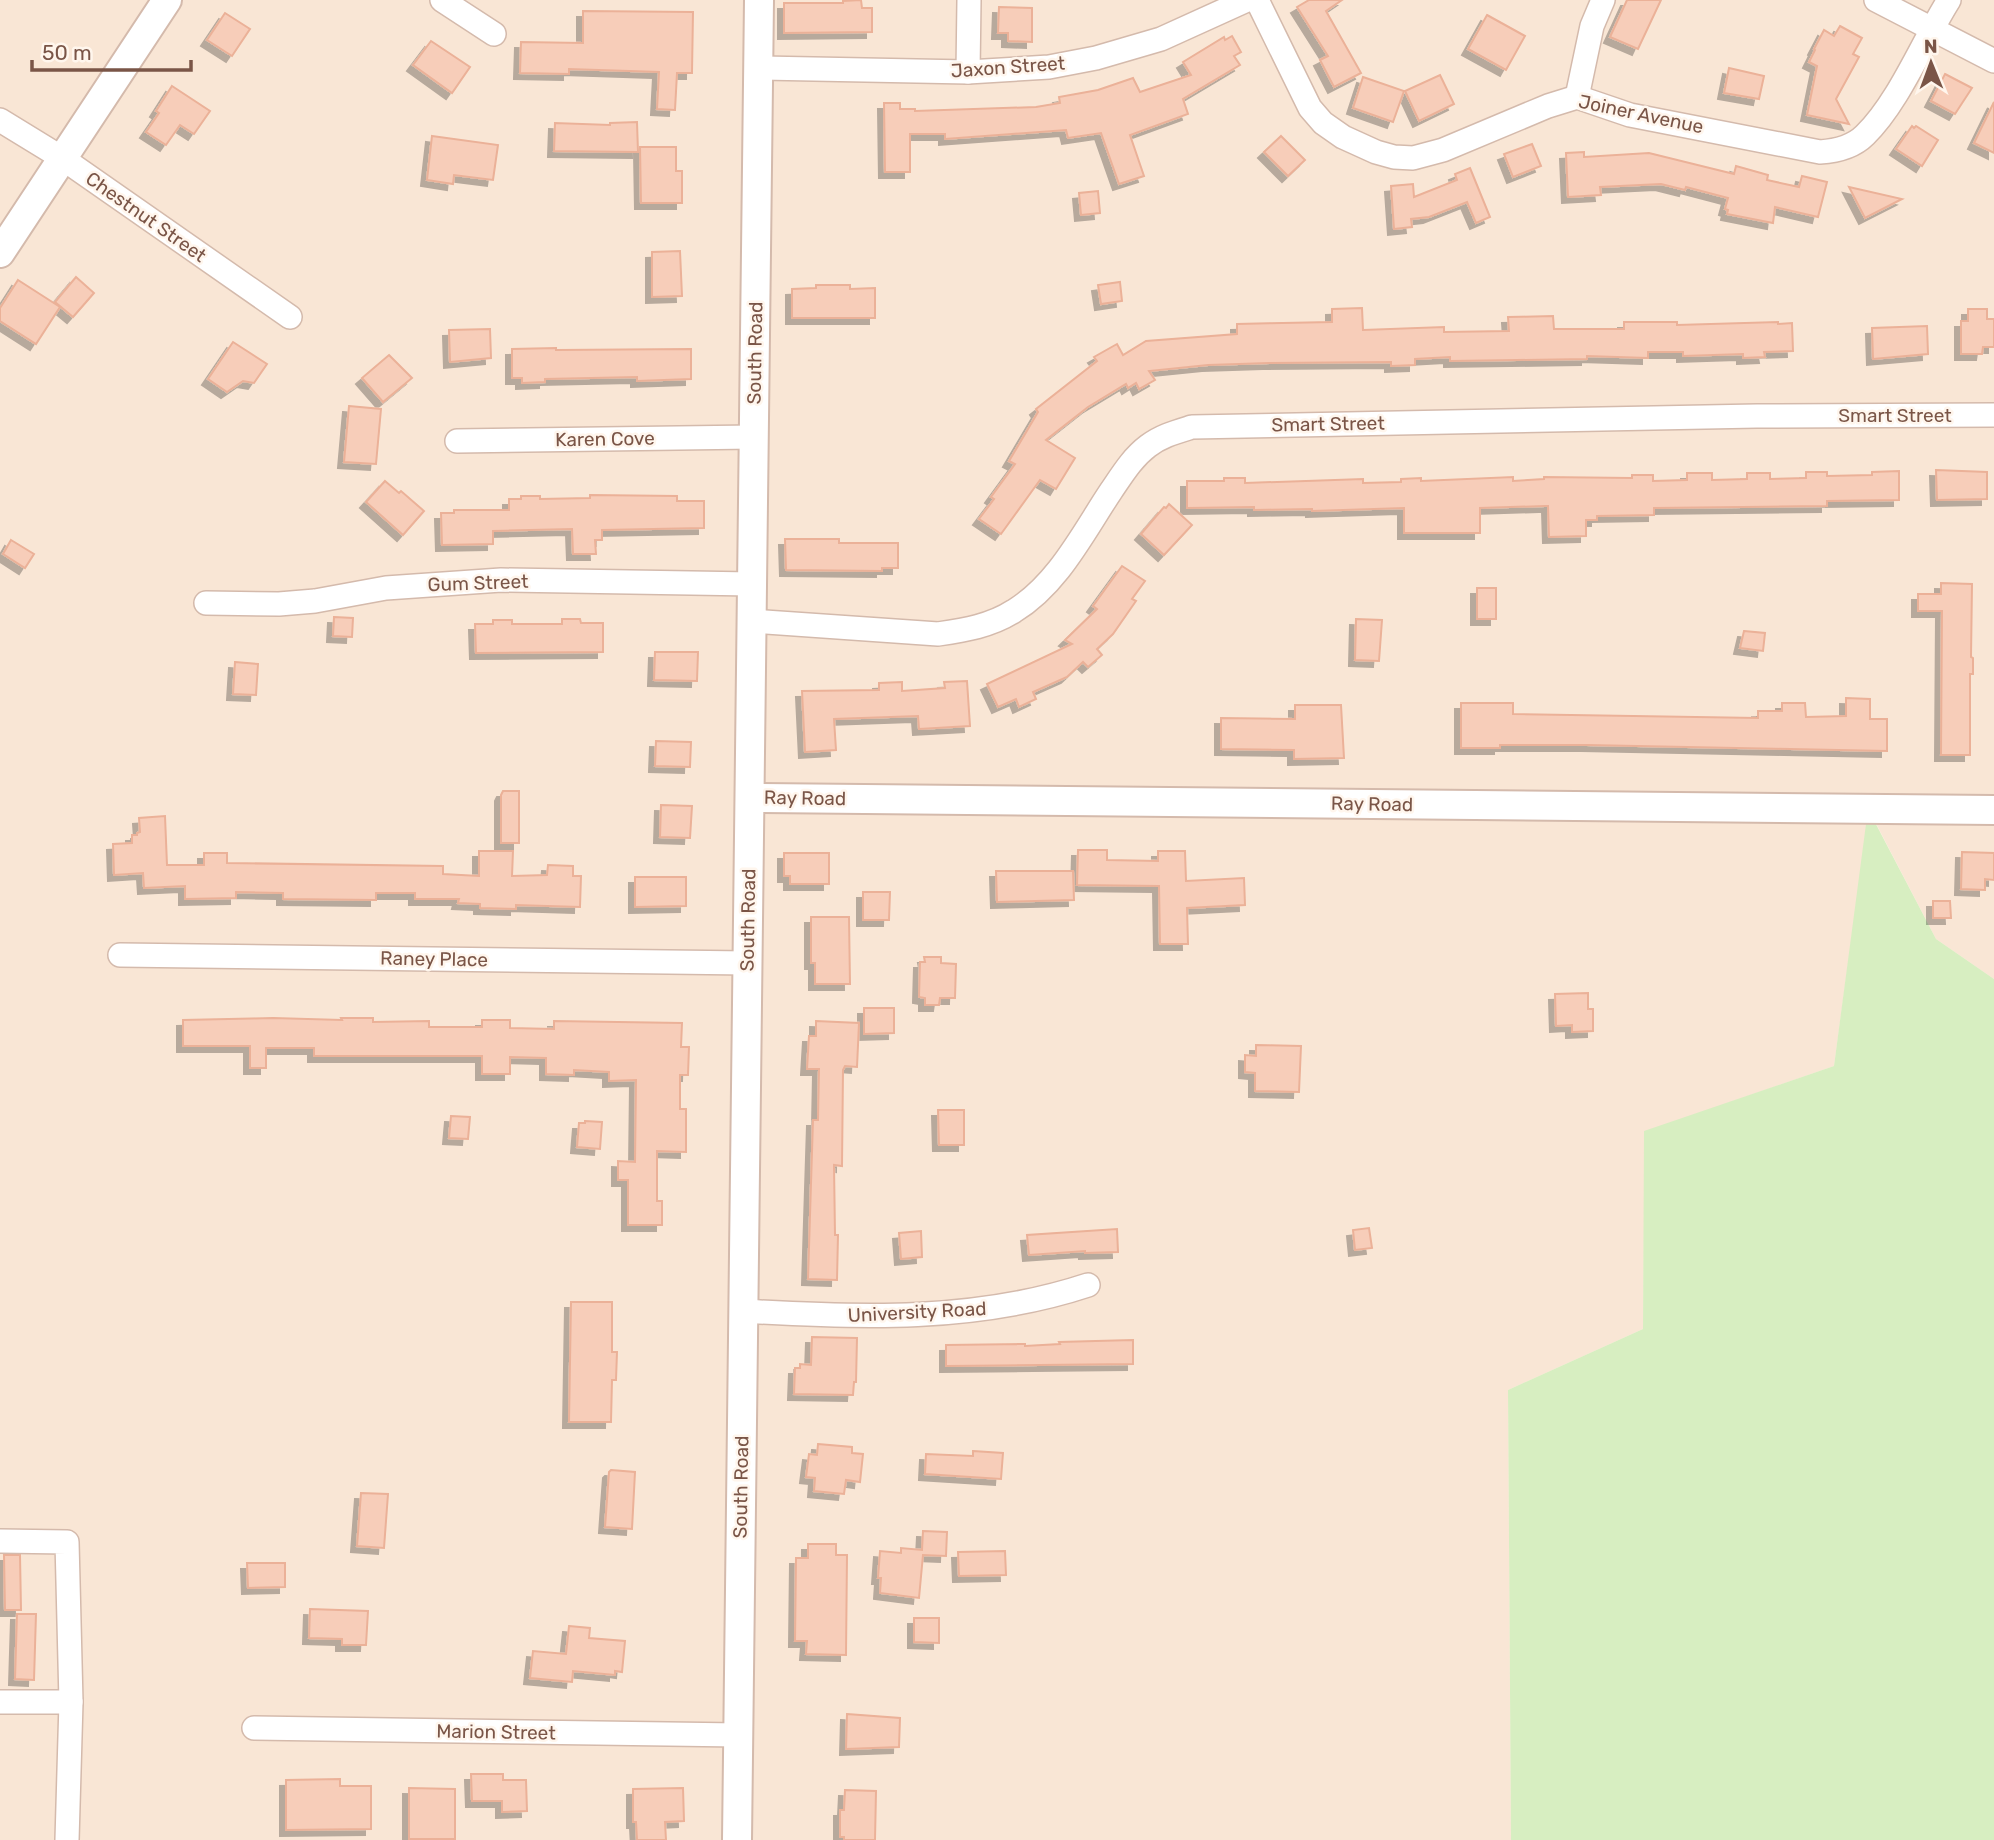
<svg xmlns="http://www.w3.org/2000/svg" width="1994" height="1840" font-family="Rubik,sans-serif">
<defs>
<filter id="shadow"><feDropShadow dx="-6" dy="6" stdDeviation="0" flood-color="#0004"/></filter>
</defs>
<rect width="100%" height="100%" fill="#fef2e5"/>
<polygon fill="#f9e6d5" points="0,0 1994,0 1994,979 1936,939 1869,810 1834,1066 1645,1132 1643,1329 1508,1390 1511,1840 0,1840"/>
<polygon fill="#d7eec1" points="1868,809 1936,939 1994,979 1994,1840 1511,1840 1508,1390 1643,1329 1644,1131 1834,1066"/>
<g fill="#f7cdb9" stroke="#ebb198" stroke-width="2" filter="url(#shadow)">
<polygon points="861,0 862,8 872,8 872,32 784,33 784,3 843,3 843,1"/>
<polygon points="1309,0 1342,0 1326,11 1361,73 1334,87 1320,60 1328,56 1297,7"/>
<polygon points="1627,0 1661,0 1638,49 1610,37"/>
<polygon points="999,7 1032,8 1032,42 1008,41 1008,33 998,33"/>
<polygon points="583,11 693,12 692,73 677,73 675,110 657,109 659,72 569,69 569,74 520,73 521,42 583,43"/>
<polygon points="225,13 250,29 232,56 207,40"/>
<polygon points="1487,15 1525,36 1506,70 1468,49"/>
<polygon points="1840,26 1862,38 1853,54 1859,57 1836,99 1849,124 1807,115 1817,66 1809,62 1815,50 1814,49 1824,30 1834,36"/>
<polygon points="1232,36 1241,52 1234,56 1240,65 1183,99 1188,114 1130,135 1144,176 1119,184 1101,133 1068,138 1066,130 945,139 945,134 910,134 910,172 885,172 884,103 900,103 900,109 915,109 915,111 1036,107 1060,103 1059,97 1098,90 1133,78 1140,92 1191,75 1183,62 1224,37 1225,40"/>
<polygon points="431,41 470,67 452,93 413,65"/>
<polygon points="1729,68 1764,76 1759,99 1724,93"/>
<polygon points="1945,74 1972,88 1955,114 1931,101"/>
<polygon points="1440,75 1454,104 1419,121 1405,91"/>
<polygon points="1363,77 1404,91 1393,122 1353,108"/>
<polygon points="172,86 210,111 194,134 180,125 166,145 146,132 159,113 156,111"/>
<polygon points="1994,102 1994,153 1974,143"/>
<polygon points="637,122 638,152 554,151 555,123 610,125 610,123"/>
<polygon points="1912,126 1914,128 1916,126 1938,140 1922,166 1896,149"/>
<polygon points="432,136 498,145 493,180 454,175 453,184 427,180"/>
<polygon points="1281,136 1305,160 1288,176 1264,152"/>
<polygon points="1532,144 1541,166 1513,177 1504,154"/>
<polygon points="640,147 676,147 676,171 682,171 682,203 641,203"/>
<polygon points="1584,152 1584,157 1649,153 1734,174 1736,166 1768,175 1767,180 1799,187 1802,176 1827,182 1818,217 1775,207 1773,223 1727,214 1728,210 1725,209 1728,198 1686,187 1685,190 1661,184 1600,187 1601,195 1568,197 1566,153"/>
<polygon points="1470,168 1490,217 1476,223 1467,202 1429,217 1411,219 1412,227 1394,229 1391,186 1413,184 1414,197 1457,180 1455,174"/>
<polygon points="1849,187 1902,199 1865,218"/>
<polygon points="1098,191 1100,213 1081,215 1079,193"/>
<polygon points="680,251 682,296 652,297 652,252"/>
<polygon points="76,277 94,293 73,317 55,302"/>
<polygon points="18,280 60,307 36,344 0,321 0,308"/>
<polygon points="1120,282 1122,301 1101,304 1098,285"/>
<polygon points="816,285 850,285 850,289 875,288 875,318 792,318 792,289 816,288"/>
<polygon points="1362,308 1363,330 1444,327 1444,332 1509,331 1508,317 1553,316 1554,329 1624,329 1624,322 1677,322 1677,325 1778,322 1778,324 1792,323 1793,351 1764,352 1765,357 1743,358 1743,354 1683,356 1683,352 1648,352 1648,358 1587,356 1587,359 1450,361 1450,357 1415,359 1415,365 1391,366 1391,362 1269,363 1208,365 1149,371 1155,380 1139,389 1136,383 1128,388 1126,384 1088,407 1046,440 1075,458 1056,489 1040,480 1001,534 979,519 994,499 991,497 1015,464 1009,461 1038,412 1036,409 1097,361 1094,357 1117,344 1123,355 1146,341 1237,334 1237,324 1332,322 1332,309"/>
<polygon points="1968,309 1987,309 1987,319 1994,319 1994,347 1983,347 1982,354 1961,354 1961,321 1968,321"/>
<polygon points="1927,326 1928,354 1873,359 1872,328"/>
<polygon points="490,329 491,358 450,362 449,330"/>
<polygon points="233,342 267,364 254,383 243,381 227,392 208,379"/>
<polygon points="556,348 556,350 691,349 691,379 637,381 637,377 545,379 545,382 522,383 522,378 512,378 512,349"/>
<polygon points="389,355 412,378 383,402 362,378"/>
<polygon points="349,406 381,409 376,464 344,462"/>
<polygon points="1936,470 1987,472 1987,499 1937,500"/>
<polygon points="1899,471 1899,500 1827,501 1827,506 1654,508 1654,515 1597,516 1597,520 1586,520 1586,536 1549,537 1548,506 1545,506 1480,508 1480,533 1404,533 1404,508 1312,511 1312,509 1254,510 1254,507 1187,508 1187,481 1224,481 1224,478 1245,478 1245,483 1363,479 1363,483 1401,482 1401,479 1421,478 1421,481 1513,477 1513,481 1544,479 1544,477 1632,478 1632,475 1653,475 1653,481 1687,480 1687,473 1712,473 1712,480 1747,479 1747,473 1770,473 1770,479 1806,478 1806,472 1827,472 1827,476 1872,475 1872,472"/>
<polygon points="385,481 399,493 401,491 424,511 403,535 366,502"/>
<polygon points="590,495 677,496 677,501 704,501 704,528 602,530 602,540 595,540 596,554 573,554 572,529 493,531 493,544 442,545 441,513 454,513 454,510 509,510 509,499 521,499 521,496 540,496 540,499 590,498"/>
<polygon points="1169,504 1192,525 1164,555 1141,534 1164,507 1166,508"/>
<polygon points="785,539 839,539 839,543 898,543 898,568 882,568 882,571 786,570"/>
<polygon points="11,540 34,554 25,568 3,554"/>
<polygon points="1122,566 1145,581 1132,599 1136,601 1113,634 1097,649 1102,655 1088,667 1083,662 1067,677 1033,692 1036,699 1019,707 1016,699 998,707 987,684 1072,644 1065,640 1097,609 1093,606"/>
<polygon points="1941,583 1972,584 1971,657 1973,658 1973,674 1970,674 1970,755 1941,755 1942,611 1918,611 1918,594 1941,594"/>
<rect x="1477" y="588" width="19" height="31"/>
<polygon points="334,617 353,618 352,637 333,636"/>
<polygon points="562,619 580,619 581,623 603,623 603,652 476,653 475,624 493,624 493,620 512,620 512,624 562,624"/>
<polygon points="1356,619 1382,620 1379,661 1355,660"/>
<polygon points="1744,631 1765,633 1763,651 1740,648"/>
<polygon points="655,652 698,652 697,681 654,680"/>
<polygon points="235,662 258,664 256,695 233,694"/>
<polygon points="967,681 970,726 919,729 918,716 834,719 836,750 805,752 802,691 879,690 879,683 902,682 902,691 945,688 944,682"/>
<polygon points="1846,698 1870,699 1870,719 1887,719 1887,751 1587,745 1500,745 1500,748 1461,748 1461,703 1513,703 1513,714 1758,718 1758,711 1782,711 1782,703 1805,703 1806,717 1846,716"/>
<polygon points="1295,705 1341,705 1344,758 1294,759 1294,750 1221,749 1221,718 1295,719"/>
<polygon points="656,741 691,742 690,767 655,766"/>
<polygon points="503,791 519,791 519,843 501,843 501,795"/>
<polygon points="661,805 692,806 690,838 660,837"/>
<polygon points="165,816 167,865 204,865 204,853 227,853 227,863 443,866 443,874 479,876 479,851 513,851 512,876 547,875 548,865 573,866 573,876 581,876 580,907 516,905 516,909 480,908 480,904 458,903 459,899 415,899 415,893 376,893 376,900 283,899 283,893 236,892 236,898 185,899 185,886 144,888 143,873 114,875 113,844 132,843 132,835 137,835 137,833 140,832 139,818"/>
<polygon points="1078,850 1107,850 1107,860 1158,861 1158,851 1185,851 1186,881 1244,878 1245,905 1187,908 1188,944 1160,944 1159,886 1077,885"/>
<polygon points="1962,852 1994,853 1994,880 1985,879 1985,890 1961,889"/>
<polygon points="784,853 829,853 829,884 790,884 790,876 784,876"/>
<polygon points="996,871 1073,871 1074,900 997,902"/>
<polygon points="635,877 686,877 686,906 635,907"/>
<polygon points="863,892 890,892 889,920 863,920"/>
<polygon points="1933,901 1950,901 1951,918 1933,918"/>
<polygon points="811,917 849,917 850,984 815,984 815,963 811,963"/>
<polygon points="924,957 941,957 941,963 956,964 955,998 940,998 939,1005 925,1005 925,998 919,997 920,962 925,962"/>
<polygon points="1588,993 1588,1009 1593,1009 1593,1031 1572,1032 1572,1025 1556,1026 1555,994"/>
<polygon points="864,1008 894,1008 894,1033 864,1034"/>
<polygon points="273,1018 342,1020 341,1018 373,1018 373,1022 429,1021 429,1027 482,1027 482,1020 510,1020 510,1028 554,1029 554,1021 682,1023 681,1047 689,1047 688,1075 680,1075 680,1109 686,1109 686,1152 657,1151 657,1201 662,1201 662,1225 628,1225 628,1180 618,1180 618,1161 635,1162 636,1080 609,1081 609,1072 574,1070 574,1075 546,1074 546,1058 510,1057 510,1074 482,1074 482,1056 314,1056 314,1048 266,1048 266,1068 250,1068 250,1046 183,1046 183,1020"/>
<polygon points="816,1021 859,1023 857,1067 845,1066 843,1070 842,1166 834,1165 835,1235 838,1235 837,1280 808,1279 813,1120 818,1120 819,1069 807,1069 809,1036 816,1036"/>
<polygon points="1256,1045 1301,1046 1299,1092 1255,1091 1255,1073 1245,1072 1245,1055 1256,1056"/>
<polygon points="938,1110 964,1110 964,1145 939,1145"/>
<polygon points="451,1116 470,1117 468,1139 449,1138"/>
<polygon points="585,1121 602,1122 600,1149 577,1147 579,1123 585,1123"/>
<polygon points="1369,1228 1372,1248 1355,1250 1353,1230"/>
<polygon points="1117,1229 1118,1252 1085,1253 1085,1251 1029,1255 1027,1235"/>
<polygon points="921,1231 922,1257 901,1259 899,1233"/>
<polygon points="571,1302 612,1302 612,1352 617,1352 616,1380 612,1380 611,1422 569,1422"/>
<polygon points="812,1337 857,1338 856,1382 854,1382 853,1395 794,1394 795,1368 800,1368 800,1364 811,1365"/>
<polygon points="1133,1340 1133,1364 946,1366 946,1345 1025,1344 1025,1346 1060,1344 1059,1342"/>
<polygon points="818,1444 852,1447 852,1453 863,1454 860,1482 846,1480 844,1494 814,1491 815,1478 806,1477 809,1454 817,1455"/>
<polygon points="973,1451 1003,1453 1001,1479 925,1474 926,1454 973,1456"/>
<polygon points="611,1470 635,1472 632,1529 605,1527 609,1472"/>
<polygon points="361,1493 388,1494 384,1548 357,1546"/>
<polygon points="923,1531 947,1532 946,1556 923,1555 919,1598 880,1593 881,1578 878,1578 880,1551 901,1553 901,1548 922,1550"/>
<polygon points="808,1544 836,1544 836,1555 847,1555 846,1655 806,1654 807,1641 795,1641 796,1558 808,1558"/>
<polygon points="1005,1551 1006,1575 959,1576 958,1552"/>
<polygon points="4,1555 20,1555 21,1610 5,1610"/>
<polygon points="247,1563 285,1563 285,1587 248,1588"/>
<polygon points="310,1609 368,1611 366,1645 342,1645 342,1639 309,1638"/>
<polygon points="17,1614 36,1614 34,1680 15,1679"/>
<polygon points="914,1618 939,1618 939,1643 914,1642"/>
<polygon points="569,1626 590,1628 589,1638 625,1641 622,1672 615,1671 615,1675 573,1671 572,1682 530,1678 533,1651 566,1654"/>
<polygon points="847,1714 900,1718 899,1747 846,1749"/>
<polygon points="471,1774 503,1774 503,1780 526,1780 527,1811 502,1812 502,1801 472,1801"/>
<polygon points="340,1779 340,1786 371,1786 371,1829 286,1830 286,1780"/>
<polygon points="409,1788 455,1789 455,1839 409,1839"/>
<polygon points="683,1788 684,1821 665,1822 666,1840 637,1840 636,1822 633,1822 633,1789"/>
<polygon points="845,1790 876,1791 875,1840 844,1840 844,1837 840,1837 840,1810 844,1810"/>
</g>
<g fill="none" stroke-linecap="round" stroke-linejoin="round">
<defs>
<g id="minor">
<polyline points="442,0 494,34"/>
<path d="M 1257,0 L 1310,108 L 1323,123 L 1343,137 L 1376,152 L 1394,157 L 1413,158 L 1443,150 L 1548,106 L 1577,97 L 1630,115 L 1820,152 C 1836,151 1853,147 1865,135 C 1899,102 1923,41 1949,0"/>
<polyline points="1876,0 1994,61"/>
<polyline points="758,68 968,72 1049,67 1096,58 1161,39 1247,0"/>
<polyline points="968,72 969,0"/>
<polyline points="1577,97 1592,26 1603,0"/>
<polyline points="0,120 62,158 290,317"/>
<polyline points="457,441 754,437"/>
<polyline points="206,603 279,604 315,601 386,588 501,580 752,584"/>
<path d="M 752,621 L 938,634 C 965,630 991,626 1014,611 C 1058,584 1083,533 1111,491 C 1122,475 1132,458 1148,446 C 1161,436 1176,432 1192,427 L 1757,416 L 1994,415"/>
<polyline points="120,955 748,963"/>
<path d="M 743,1311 C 860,1318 976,1322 1088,1285"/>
<polyline points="0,1541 67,1542 71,1702 67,1840"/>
<polyline points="0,1702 71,1702"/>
<polyline points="254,1728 739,1735"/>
</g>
<g id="tertiary">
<polyline points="0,253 167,0"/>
<polyline points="750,798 1994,810"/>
<polyline points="737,1840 759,0"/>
</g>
</defs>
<use href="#minor" stroke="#d4baac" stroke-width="26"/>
<use href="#tertiary" stroke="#d4baac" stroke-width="32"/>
<use href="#minor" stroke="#fff" stroke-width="23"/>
<use href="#tertiary" stroke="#fff" stroke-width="28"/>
</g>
<g text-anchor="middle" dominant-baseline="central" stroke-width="5" stroke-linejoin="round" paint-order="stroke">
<g font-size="19" fill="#7a5547" stroke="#fff6ed">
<text transform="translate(1008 67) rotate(-4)">Jaxon Street</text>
<text transform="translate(1641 114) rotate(12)">Joiner Avenue</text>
<text transform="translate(146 217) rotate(35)">Chestnut Street</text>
<text transform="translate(755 353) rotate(-89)">South Road</text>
<text x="1895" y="415">Smart Street</text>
<text transform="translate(1328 424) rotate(-1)">Smart Street</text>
<text transform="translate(605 439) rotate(-1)">Karen Cove</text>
<text transform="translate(478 583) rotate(-2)">Gum Street</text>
<text transform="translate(805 798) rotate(1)">Ray Road</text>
<text transform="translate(1372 804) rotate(1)">Ray Road</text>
<text transform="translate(748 920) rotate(-89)">South Road</text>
<text transform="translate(434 959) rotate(1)">Raney Place</text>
<text transform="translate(917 1312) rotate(-3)">University Road</text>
<text transform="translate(741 1487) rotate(-89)">South Road</text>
<text transform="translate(496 1732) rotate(1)">Marion Street</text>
</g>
</g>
<g transform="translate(1931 63) rotate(359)" stroke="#fff6ed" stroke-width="5" paint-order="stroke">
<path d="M0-5L12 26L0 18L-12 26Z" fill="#7a5547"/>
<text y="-10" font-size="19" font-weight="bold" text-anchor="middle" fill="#7a5547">N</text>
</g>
<path d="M32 60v10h159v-10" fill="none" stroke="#7a5547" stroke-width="3.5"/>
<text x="42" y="60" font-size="21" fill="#7a5547" stroke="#fff6ed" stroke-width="5" paint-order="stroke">50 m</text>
</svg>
